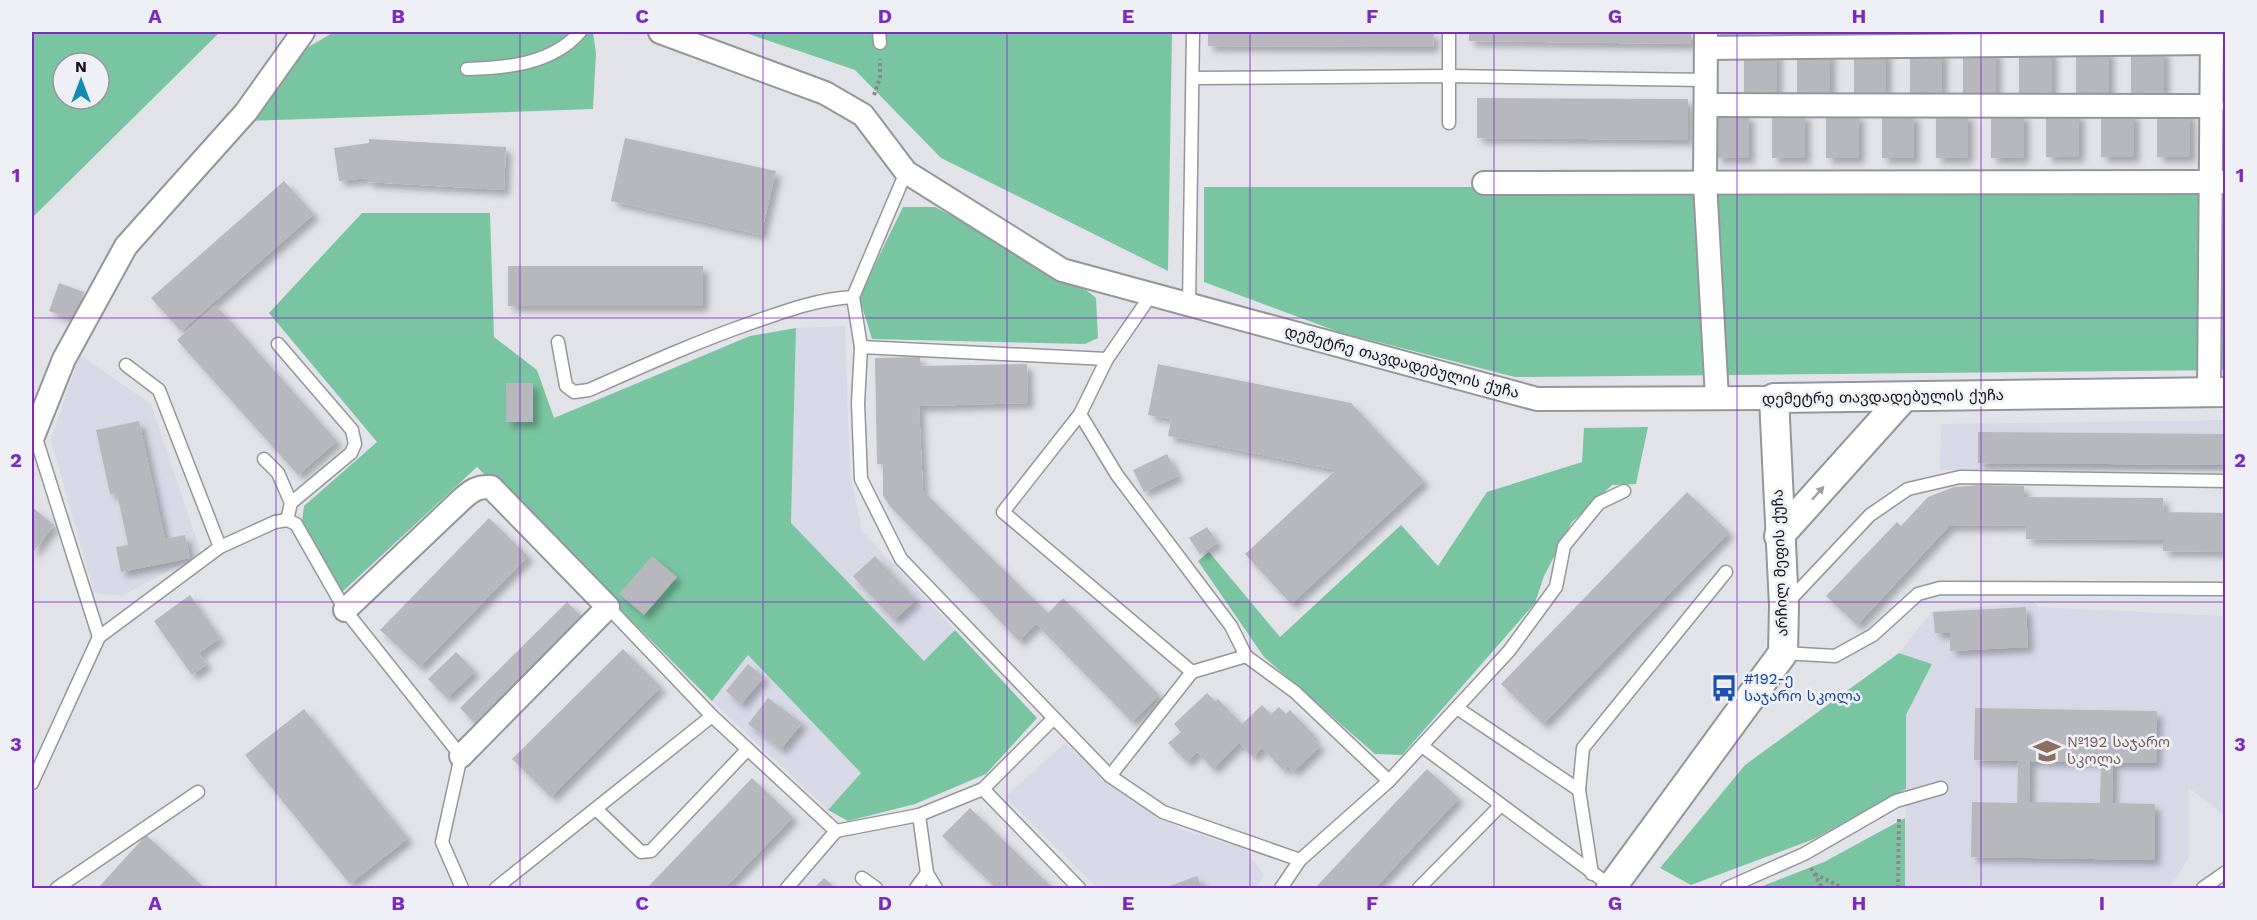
<svg xmlns="http://www.w3.org/2000/svg" width="2257" height="920" font-family="'Work Sans','Noto Sans Georgian',sans-serif">
<defs>
<filter id="shadow"><feDropShadow dx="5.5" dy="5.5" stdDeviation="3" flood-color="#0004"/></filter>
</defs>
<rect width="100%" height="100%" fill="#e2e3e8"/>
<g fill="#d8d9e6">
<polygon points="845,326 850,473 862,531 955,630 924,661 791,523 796,328"/>
<polygon points="80,355 151,404 201,553 122,596 94,593 51,439"/>
<polygon points="2225,420 2225,471 1940,470 1941,424"/>
<polygon points="2033,602 2039,607 2225,616 2225,815 2189,788 2189,858 2169,888 1905,888 1906,715 1932,664 1899,653 1932,611"/>
<polygon points="748,655 861,773 828,810 712,701"/>
<polygon points="1065,743 1129,799 1181,829 1245,849 1264,875 1256,888 1097,888 1005,797"/>
</g>
<g fill="#79c5a1" fill-rule="evenodd">
<path d="M 32,32 L 220,32 L 32,218 ZM 63,63 L 99,63 L 99,99 L 63,99 Z"/>
<polygon points="334,32 593,32 596,53 593,109 248,121 300,52"/>
<polygon points="743,32 1172,32 1168,271 941,158 855,70"/>
<polygon points="1204,187 2225,187 2225,370 1515,377 1339,332 1204,282"/>
<polygon points="903,207 935,207 1076,282 1096,298 1098,338 1085,344 872,339 859,297"/>
<polygon points="362,213 490,213 494,337 537,370 554,418 750,336 796,328 791,523 924,661 955,630 1037,718 986,774 915,804 848,821 828,810 861,773 748,655 712,701 477,467 341,593 301,530 304,506 377,442 269,313"/>
<polygon points="1648,427 1636,484 1612,485 1572,522 1544,576 1535,603 1402,755 1375,754 1264,657 1198,561 1209,552 1280,637 1401,525 1438,566 1487,492 1582,462 1584,428"/>
<polygon points="1899,653 1932,664 1906,715 1906,789 1814,839 1691,885 1660,868 1745,765"/>
<polygon points="1905,818 1905,888 1758,888 1824,862"/>
</g>
<g fill="#b7b8bd" fill-rule="evenodd" filter="url(#shadow)">
<polygon points="1208,32 1434,32 1433,47 1208,46"/>
<polygon points="1469,32 1691,32 1691,44 1469,41"/>
<polygon points="1720,32 1752,32 1753,35 1720,36"/>
<rect x="1774" y="32" width="33" height="3"/>
<rect x="1828" y="32" width="33" height="3"/>
<rect x="1882" y="32" width="32" height="3"/>
<rect x="1936" y="32" width="33" height="3"/>
<polygon points="2019,50 2052,50 2052,95 2019,94"/>
<rect x="2076" y="50" width="33" height="44"/>
<rect x="2131" y="50" width="33" height="44"/>
<rect x="1854" y="51" width="32" height="45"/>
<rect x="1910" y="51" width="32" height="44"/>
<rect x="1963" y="51" width="33" height="44"/>
<rect x="1744" y="52" width="33" height="44"/>
<rect x="1797" y="52" width="33" height="44"/>
<polygon points="1477,98 1688,99 1688,140 1477,138"/>
<rect x="2157" y="112" width="33" height="45"/>
<rect x="2046" y="113" width="33" height="44"/>
<rect x="2101" y="113" width="33" height="44"/>
<rect x="1772" y="114" width="33" height="44"/>
<rect x="1826" y="114" width="33" height="44"/>
<rect x="1882" y="114" width="32" height="44"/>
<rect x="1936" y="114" width="32" height="44"/>
<rect x="1991" y="114" width="33" height="44"/>
<rect x="1716" y="115" width="33" height="43"/>
<polygon points="625,138 776,171 761,235 611,201"/>
<polygon points="369,139 506,147 504,190 367,182 367,178 339,181 334,148 369,143"/>
<polygon points="284,181 314,214 181,331 151,298"/>
<rect x="508" y="266" width="195" height="40"/>
<polygon points="59,283 84,292 74,319 49,311"/>
<polygon points="216,305 337,441 298,475 177,340"/>
<polygon points="920,357 920,366 1027,364 1028,403 919,406 923,491 1048,613 1063,598 1159,695 1132,722 1036,624 1019,641 890,506 883,496 883,464 877,464 875,358"/>
<polygon points="1158,364 1351,403 1424,481 1291,604 1245,554 1336,470 1168,436 1171,419 1148,415"/>
<rect x="506" y="383" width="27" height="39"/>
<polygon points="139,421 165,539 185,535 190,558 121,572 116,547 128,545 117,493 110,494 96,430"/>
<polygon points="1978,432 2226,434 2226,465 1978,463"/>
<polygon points="1167,454 1178,476 1144,492 1133,470"/>
<polygon points="1979,485 2024,486 2024,497 2163,498 2164,512 2226,513 2226,552 2163,551 2163,540 2026,539 2026,525 1949,526 1857,625 1826,596 1897,522 1901,526 1928,497 1954,487"/>
<polygon points="1687,492 1729,532 1543,724 1501,684"/>
<polygon points="32,507 54,525 32,554"/>
<polygon points="489,518 528,556 420,667 380,630"/>
<polygon points="1207,527 1218,543 1200,554 1189,538"/>
<polygon points="652,556 677,577 644,615 619,594"/>
<polygon points="875,556 916,600 894,620 853,576"/>
<polygon points="190,595 220,638 199,653 207,664 192,675 154,621"/>
<polygon points="567,602 584,619 478,726 460,708"/>
<polygon points="2026,607 2028,647 1950,651 1950,633 1935,633 1933,612"/>
<polygon points="623,649 661,687 551,797 512,759"/>
<polygon points="456,652 475,671 447,698 428,679"/>
<polygon points="748,664 764,677 741,704 726,691"/>
<polygon points="1207,693 1215,701 1218,699 1242,724 1262,705 1271,714 1279,707 1286,714 1290,710 1315,736 1312,738 1320,746 1293,772 1288,766 1283,770 1262,748 1253,757 1239,743 1213,769 1197,752 1187,762 1168,743 1181,732 1174,724"/>
<polygon points="768,698 802,723 781,749 748,724"/>
<path d="M 1975,708 L 2157,711 L 2156,763 L 2113,763 L 2112,803 L 2155,804 L 2155,860 L 1971,857 L 1972,802 L 2017,803 L 2018,761 L 1974,760 ZM 2030,761 L 2101,762 L 2100,803 L 2029,802 Z"/>
<polygon points="304,709 408,838 350,884 245,755"/>
<polygon points="1427,769 1459,798 1375,888 1315,888"/>
<polygon points="752,778 793,817 725,888 647,888"/>
<polygon points="970,808 1053,888 996,888 942,836"/>
<polygon points="146,835 205,888 98,888"/>
<polygon points="1197,876 1202,888 1164,888"/>
<polygon points="824,878 836,888 814,888"/>
</g>
<g fill="none" stroke-linecap="round" stroke-linejoin="round">
<defs>
<g id="service">
<polyline points="879,32 880,43"/>
<polyline points="1449,32 1449,123"/>
<path d="M 467,69 C 507,68 552,64 580,32"/>
<polyline points="1193,78 1449,76 1706,80"/>
<polyline points="906,172 853,297 861,347 858,403 861,479 901,559 1054,718"/>
<polyline points="1151,295 1107,359 1080,414 1003,512 1192,672 1246,656 1295,692 1389,781"/>
<polyline points="1189,305 1193,32"/>
<path d="M 558,342 L 566,386 L 574,392 L 589,390 C 643,366 696,342 751,323 C 785,311 817,299 853,297"/>
<polyline points="278,344 352,430 355,444 351,453 291,503 287,520"/>
<polyline points="861,347 1107,359"/>
<polyline points="126,365 159,390 220,547"/>
<polyline points="1080,414 1117,475 1231,626 1246,656"/>
<polyline points="35,435 99,637"/>
<polyline points="264,459 278,473 291,503"/>
<polyline points="1787,603 1870,515 1908,489 1960,477 2226,481"/>
<polyline points="608,607 712,716"/>
<polyline points="1783,653 1835,656 1873,635 1918,594 1940,588 2226,589"/>
<polyline points="1457,708 1579,790"/>
<polyline points="1422,746 1612,887"/>
<polyline points="1110,776 1192,672"/>
<polyline points="32,783 99,637 220,547 275,522 287,520 296,524 345,610 461,756 442,842 462,888"/>
<polyline points="596,809 641,852 651,851 747,750"/>
<polyline points="919,815 927,873 936,888"/>
<polyline points="1592,874 1579,790 1583,748 1726,572"/>
<polyline points="862,878 876,888"/>
<polyline points="57,888 198,792"/>
<polyline points="496,888 712,716 836,831 919,815 983,789"/>
<polyline points="787,888 836,831"/>
<polyline points="916,888 927,873"/>
<polyline points="1079,888 983,789 1054,718 1110,776 1163,812 1300,860"/>
<polyline points="1281,888 1300,860 1389,781 1509,651 1556,587 1564,546 1599,503 1624,491"/>
<polyline points="1419,888 1501,805"/>
<polyline points="1727,888 1804,854 1896,801 1941,788"/>
<polyline points="2203,888 2226,872"/>
</g>
<g id="minor">
<polyline points="660,32 825,93 863,115 906,172 1062,270 1537,399 1774,398"/>
<polyline points="1706,32 1705,183 1717,398"/>
<polyline points="1706,48 2212,43"/>
<polyline points="1706,105 2212,106"/>
<polyline points="1484,183 2226,182"/>
<polyline points="2209,392 2212,32"/>
<polyline points="32,439 64,359 126,246 246,112 303,32"/>
<path d="M 345,610 L 461,500 C 471,491 477,486 491,487 L 608,607 L 461,756"/>
</g>
<g id="tertiary">
<polyline points="1779,536 1904,397"/>
<polyline points="1611,888 1783,653 1784,606 1774,398 2226,392"/>
</g>
</defs>
<use href="#service" stroke="#95969b" stroke-width="15"/>
<use href="#minor" stroke="#95969b" stroke-width="26"/>
<use href="#tertiary" stroke="#95969b" stroke-width="32"/>
<g stroke="#88898c" stroke-width="4" stroke-dasharray="3 3" stroke-linecap="butt">
<polyline points="874,95 880,78 880,59"/>
<polyline points="1811,868 1822,888"/>
<polyline points="1815,874 1843,888"/>
<polyline points="1898,888 1899,817"/>
</g>
<use href="#service" stroke="#fff" stroke-width="12"/>
<use href="#minor" stroke="#fff" stroke-width="22"/>
<use href="#tertiary" stroke="#fff" stroke-width="28"/>
</g>
<defs><path id="oneway-solid" d="M-6-.8H1V-3.2L6.5 0L1 3.2V.8H-6Z" transform="scale(1.5)"/></defs>
<use fill="#a0a0a1" href="#oneway-solid" transform="translate(1818 493) rotate(-48)"/>
<path fill="none" stroke="#7b2cbf" stroke-width="1.5" stroke-opacity="0.55" d="M 276,32 L 276,888M 520,32 L 520,888M 763,32 L 763,888M 1007,32 L 1007,888M 1250,32 L 1250,888M 1494,32 L 1494,888M 1737,32 L 1737,888M 1981,32 L 1981,888M 32,318 L 2226,318M 32,602 L 2226,602"/>
<defs>
<symbol id="bus-bare" viewBox="-9 -9 18 18"><path d="M-5-6H5V4H4V6H2V4H-2V6H-4V4H-5ZM-3.5-4V0h7V-4ZM-3.5 1.2v1.5H-2V1.2ZM2 1.2v1.5H3.5V1.2Z" fill="#1a4fb4" stroke="#eff0f5" stroke-width="2.5" paint-order="stroke"/></symbol>
<symbol id="school-bare" viewBox="-9 -9 18 18"><path d="M0-5L7-2L0 1L-7-2ZM-4 1L0 2.5L4 1V4Q0 6-4 4Z" fill="#8d6e63" stroke="#eff0f5" stroke-width="2.5" paint-order="stroke"/></symbol>
</defs>
<g fill-rule="evenodd">
<use href="#bus-bare" x="1705" y="669" width="38" height="38"/>
<use href="#school-bare" x="2028" y="732" width="38" height="38"/>
</g>
<g text-anchor="middle" dominant-baseline="central" stroke-width="5" stroke-linejoin="round" paint-order="stroke">
<g font-size="15" fill="#121214" stroke="#eff0f5">
<text transform="translate(1402 362) rotate(15)">დემეტრე თავდადებულის ქუჩა</text>
<text transform="translate(1883 397) rotate(-1)">დემეტრე თავდადებულის ქუჩა</text>
<text transform="translate(1780 563) rotate(-92)">არჩილ მეფის ქუჩა</text>
</g>
<g font-size="15" fill="#164399" stroke="#eff0f5" text-anchor="start">
<text x="1744" y="679">#192-ე<tspan x="1744" dy="17">საჯარო სკოლა</tspan></text>
</g>
<g font-size="15" fill="#785e54" stroke="#eff0f5" text-anchor="start">
<text x="2067" y="742">№192 საჯარო<tspan x="2067" dy="17">სკოლა</tspan></text>
</g>
</g>
<rect width="2257" height="920" fill="none" stroke="#eff0f5" stroke-width="66"/>
<g transform="translate(81 81)"><circle r="28" fill="#eff0f5" stroke="#97979b" stroke-width="1.5"/>
<path d="M0-4.5L10 22L0 15L-10 22Z" fill="#178baf"/>
<text y="-9" font-size="16" font-weight="bold" text-anchor="middle" fill="#121214">N</text>
</g>
<rect x="33" y="33" width="2191" height="854" fill="none" stroke="#7b2cbf" stroke-width="2"/>
<g font-size="20" text-anchor="middle" font-weight="bold" fill="#7b2cbf">
<text x="155" y="23">A</text>
<text x="398" y="23">B</text>
<text x="642" y="23">C</text>
<text x="885" y="23">D</text>
<text x="1128" y="23">E</text>
<text x="1372" y="23">F</text>
<text x="1615" y="23">G</text>
<text x="1859" y="23">H</text>
<text x="2102" y="23">I</text>
<text x="16" y="182">1</text>
<text x="2240" y="182">1</text>
<text x="16" y="467">2</text>
<text x="2240" y="467">2</text>
<text x="16" y="751">3</text>
<text x="2240" y="751">3</text>
<text x="155" y="910">A</text>
<text x="398" y="910">B</text>
<text x="642" y="910">C</text>
<text x="885" y="910">D</text>
<text x="1128" y="910">E</text>
<text x="1372" y="910">F</text>
<text x="1615" y="910">G</text>
<text x="1859" y="910">H</text>
<text x="2102" y="910">I</text>
</g>
</svg>
